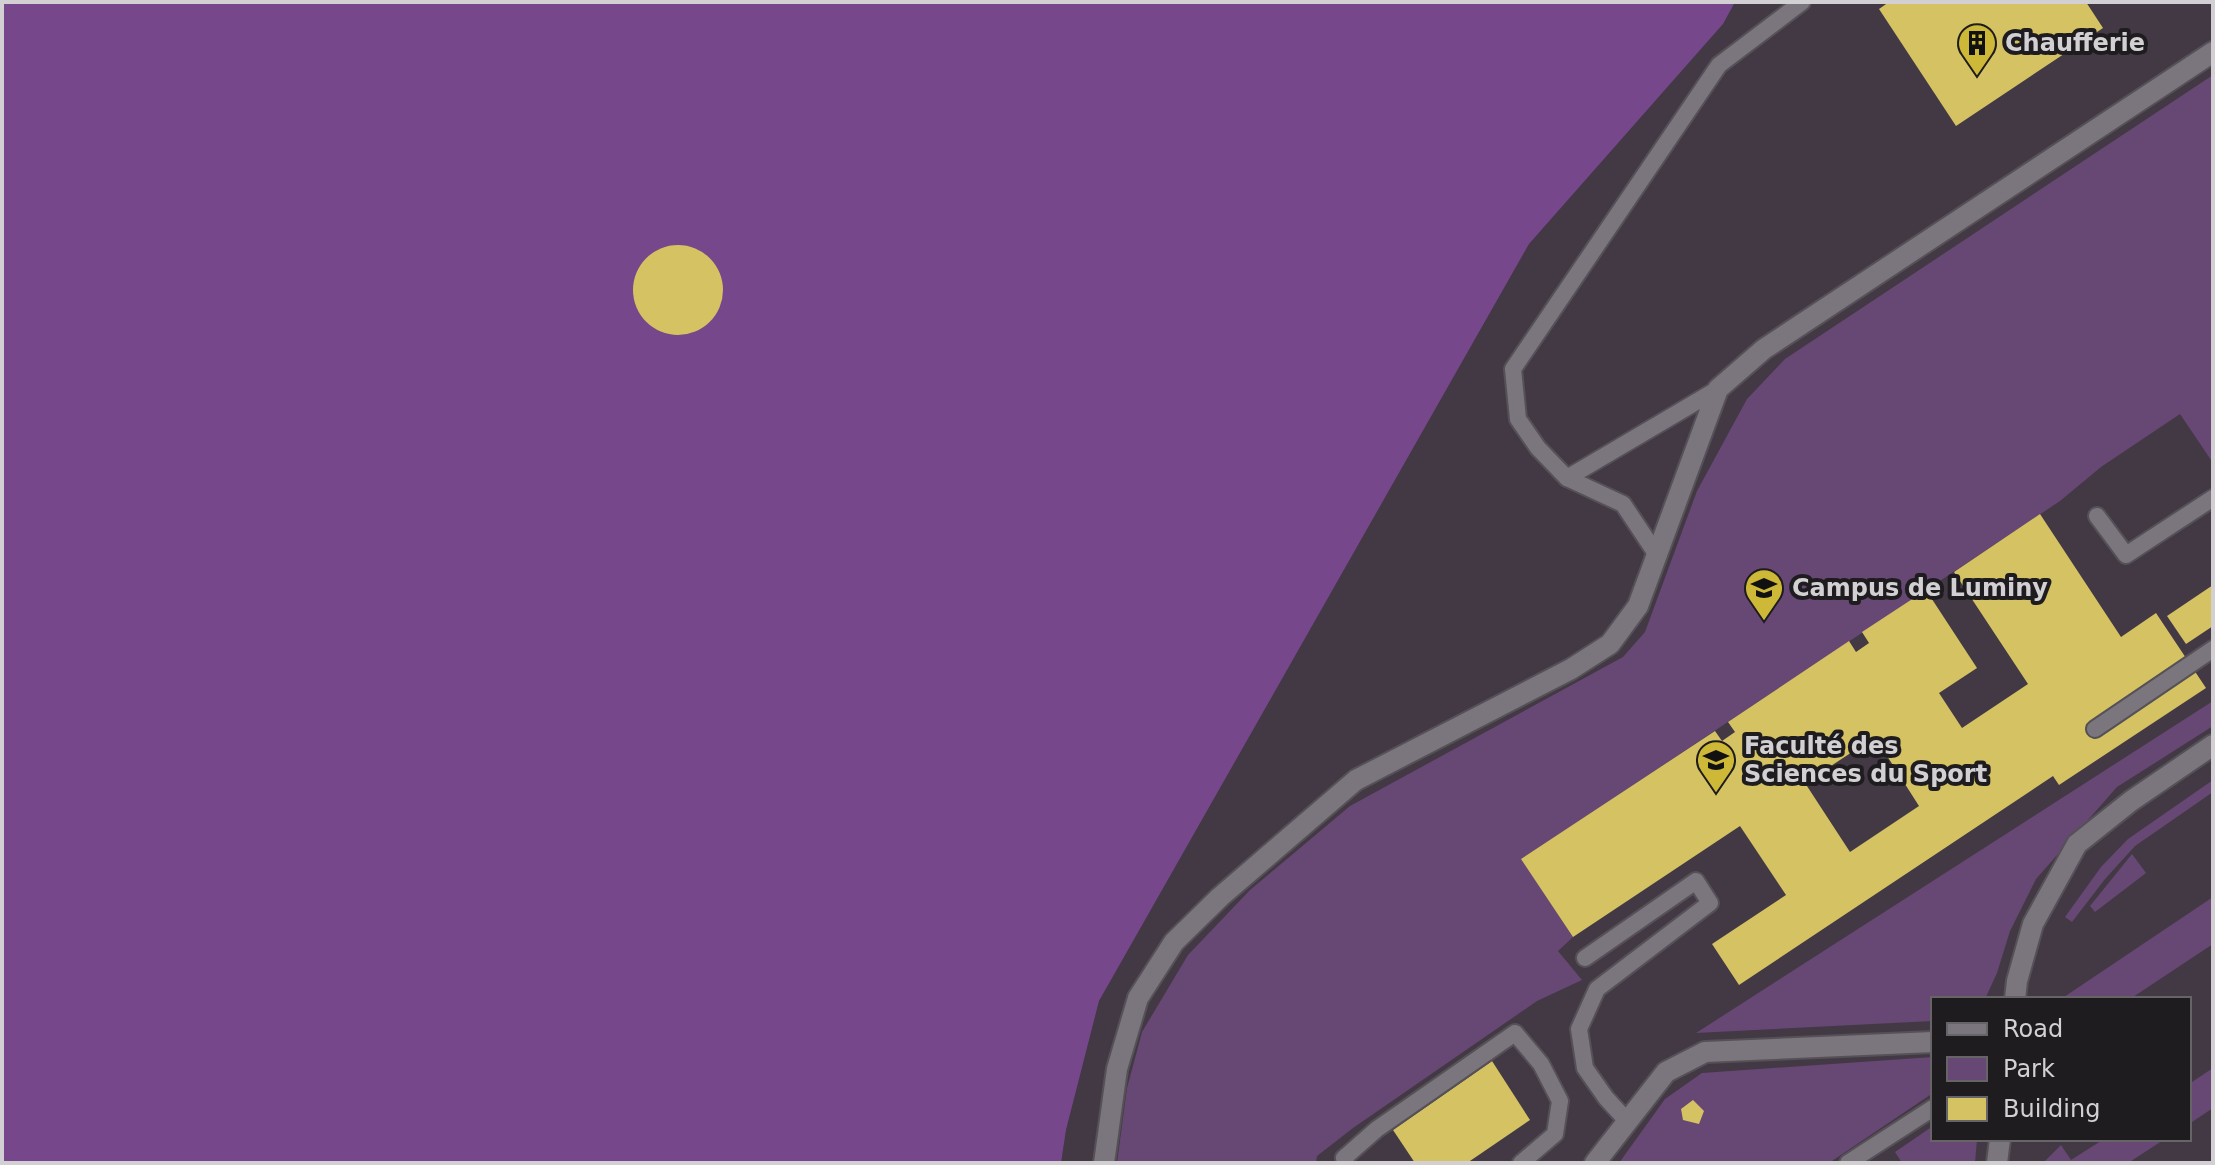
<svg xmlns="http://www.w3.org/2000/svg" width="2215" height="1165" font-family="'DejaVu Sans',sans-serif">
<rect width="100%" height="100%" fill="#38343a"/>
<path fill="#423945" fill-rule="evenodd" d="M 1735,2 L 2213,2 L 2213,1163 L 1061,1163 L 1066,1130 L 1099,1001 L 1529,244 L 1723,24 ZM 1933,999 L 2189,999 L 2189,1139 L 1933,1139 Z"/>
<g fill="#674774">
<polygon points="2213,75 2213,463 2180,414 2101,467 2060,501 1522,859 1573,937 1558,951 1582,980 1537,1001 1353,1128 1317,1156 1316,1163 1117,1163 1127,1088 1142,1032 1188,955 1250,890 1350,806 1623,657 1645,632 1697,491 1747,399 1785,359"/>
<polygon points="2213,701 2213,726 2117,787 2036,879 2010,931 1997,973 1985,999 1933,999 1933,1021 1696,1033"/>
<polygon points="2213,780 2213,792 2135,846 2105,879 2072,922 2065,917 2101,867 2128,839"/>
<polygon points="2132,854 2146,873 2095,912 2090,906"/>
<polygon points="2213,897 2213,944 2130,999 2061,999"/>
<polygon points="1933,1057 1933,1093 1829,1163 1619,1163 1665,1099 1702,1073"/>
<polygon points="2213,1068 2213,1108 2189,1124 2189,1084"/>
<polygon points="1933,1126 1933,1139 1977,1139 1975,1163 1902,1163 1895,1152"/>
<polygon points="2104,1139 2165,1139 2128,1163 2043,1163 2061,1145 2071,1160"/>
</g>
<polygon fill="#77478b" points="2,2 1735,2 1723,24 1529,244 1099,1001 1066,1130 1061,1163 2,1163"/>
<g fill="#d4c263" fill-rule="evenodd">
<polygon points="1889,2 2086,2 2103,28 1956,126 1879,9"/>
<circle cx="678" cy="290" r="45"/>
<path d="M 2040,514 L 2121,637 L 2156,613 L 2206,688 L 2059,785 L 2053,776 L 1739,985 L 1712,944 L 1786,895 L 1740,826 L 1573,937 L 1521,859 L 1715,731 L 1722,741 L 1735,732 L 1728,722 L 1849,641 L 1856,652 L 1869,643 L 1862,632 L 1926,590 L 1977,668 L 1939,693 L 1962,728 L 2028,684 L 1954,572 ZM 1875,737 L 1919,806 L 1850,852 L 1805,783 Z"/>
<polygon points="2213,585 2213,626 2186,644 2167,616"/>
<polygon points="1492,1061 1530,1120 1467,1163 1415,1163 1393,1130"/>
<polygon points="1693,1100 1704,1111 1699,1124 1683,1120 1681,1109"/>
</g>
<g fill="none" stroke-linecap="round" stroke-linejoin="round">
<defs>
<g id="service">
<polyline points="1718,389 1567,478 1538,448 1518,419 1513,369 1719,65 1802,2"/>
<polyline points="1567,478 1623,504 1657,555"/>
<polyline points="2097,516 2126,555 2213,498"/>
<polyline points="2095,729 2213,649"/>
<polyline points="1585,958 1696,881 1710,903 1597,989 1579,1029 1585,1068 1606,1098 1628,1122"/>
<polyline points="1346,1163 1344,1158 1377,1129 1515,1033 1541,1064 1560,1101 1555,1134 1521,1163"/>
<polyline points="1848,1163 1933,1108"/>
</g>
<g id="minor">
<polyline points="2015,999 2017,981 2033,924 2077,844 2131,801 2213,745"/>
<polyline points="1104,1163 1117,1069 1138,998 1174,942 1220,897 1356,780 1571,669 1610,644 1638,606 1718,389 1764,349 2213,52"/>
<polyline points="1595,1163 1666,1072 1705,1052 1933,1042"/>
<polyline points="1997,1163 2000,1139"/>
</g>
</defs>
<use href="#service" stroke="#555157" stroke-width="20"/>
<use href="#minor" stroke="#555157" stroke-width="24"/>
<use href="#service" stroke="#7b767d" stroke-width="16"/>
<use href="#minor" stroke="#7b767d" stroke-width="20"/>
</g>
<defs>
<symbol id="building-pin" viewBox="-11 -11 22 30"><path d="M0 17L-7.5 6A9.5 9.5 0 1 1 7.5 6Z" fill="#ceb837" stroke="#1e1c1f"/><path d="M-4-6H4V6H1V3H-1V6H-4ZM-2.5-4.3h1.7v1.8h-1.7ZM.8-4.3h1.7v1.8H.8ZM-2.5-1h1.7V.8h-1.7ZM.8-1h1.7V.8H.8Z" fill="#111"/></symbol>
<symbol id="university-pin" viewBox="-11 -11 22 30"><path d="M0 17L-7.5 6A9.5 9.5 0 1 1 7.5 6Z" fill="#ceb837" stroke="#1e1c1f"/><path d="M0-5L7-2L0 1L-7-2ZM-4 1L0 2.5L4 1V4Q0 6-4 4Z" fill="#111"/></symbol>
</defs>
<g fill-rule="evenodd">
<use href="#building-pin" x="1955" y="21" width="44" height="60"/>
<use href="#university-pin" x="1742" y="566" width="44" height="60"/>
<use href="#university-pin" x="1694" y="738" width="44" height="60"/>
</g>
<g text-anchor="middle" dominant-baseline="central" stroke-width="8" stroke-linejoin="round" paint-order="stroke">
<g font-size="24" font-weight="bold" fill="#d3d0d4" stroke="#1e1c1f" text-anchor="start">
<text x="2005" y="43">Chaufferie</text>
<text x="1792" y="588">Campus de Luminy</text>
<text x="1744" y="746">Faculté des<tspan x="1744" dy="28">Sciences du Sport</tspan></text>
</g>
</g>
<rect width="2215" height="1165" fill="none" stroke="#d3d0d4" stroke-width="8"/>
<rect x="1931" y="997" width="260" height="144" fill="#1e1c1f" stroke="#666467" stroke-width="2"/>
<rect x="1947" y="1023" width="40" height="12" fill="#7b767d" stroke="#666467" stroke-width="2"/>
<text x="2003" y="1037" font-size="24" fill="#d3d0d4">Road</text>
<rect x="1947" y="1057" width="40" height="24" fill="#674774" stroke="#666467" stroke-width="2"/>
<text x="2003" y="1077" font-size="24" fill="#d3d0d4">Park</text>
<rect x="1947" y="1097" width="40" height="24" fill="#d4c263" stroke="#666467" stroke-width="2"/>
<text x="2003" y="1117" font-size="24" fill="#d3d0d4">Building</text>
</svg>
